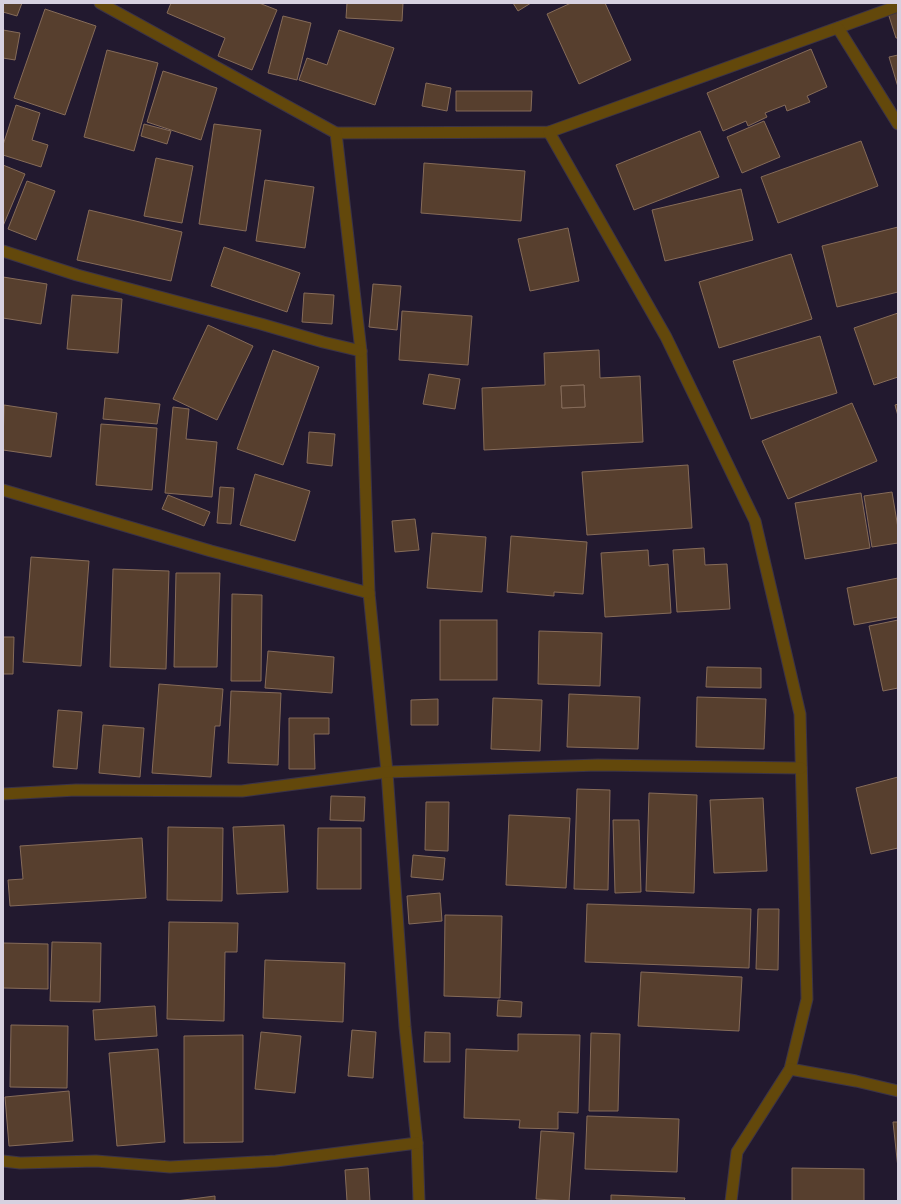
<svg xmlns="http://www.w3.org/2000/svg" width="901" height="1204" font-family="'Public Sans',sans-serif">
<rect width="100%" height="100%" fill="#22192f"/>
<g fill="#573f2e" stroke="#856b59" fill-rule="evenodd">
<polygon points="3,3 22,3 17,16 3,12"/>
<polygon points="171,3 259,3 277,10 252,70 218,56 225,38 167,13"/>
<polygon points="347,3 403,3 402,21 346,18"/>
<polygon points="513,3 531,3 518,11"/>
<polygon points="571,3 605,3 631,60 579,84 547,14"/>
<polygon points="45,9 96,26 65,115 14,98"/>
<polygon points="898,10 898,38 896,38 888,13"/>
<polygon points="283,16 311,23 297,80 268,73"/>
<polygon points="3,30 20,33 15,60 3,58"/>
<polygon points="339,30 394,48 375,105 299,80 307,58 327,65"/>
<polygon points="811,49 827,87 807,96 810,102 787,111 785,105 765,113 767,117 748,126 746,121 723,131 707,93"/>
<polygon points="107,50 158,63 134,151 84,137"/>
<polygon points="898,55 898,87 889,57"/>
<polygon points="163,71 217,88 201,140 147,122"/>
<polygon points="426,83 451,88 447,111 422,106"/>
<polygon points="456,91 532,91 531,111 456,111"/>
<polygon points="16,105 40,113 32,140 48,145 41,167 3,155 3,145"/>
<polygon points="764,121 780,157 742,173 727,137"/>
<polygon points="144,124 171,131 167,144 141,136"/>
<polygon points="214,124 261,130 246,231 199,224"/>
<polygon points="700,131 719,177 634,210 616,165"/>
<polygon points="861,141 878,186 778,223 761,177"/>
<polygon points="156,158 193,166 182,223 144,216"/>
<polygon points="424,163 525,171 521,221 421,213"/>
<polygon points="3,165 25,174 3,226"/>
<polygon points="265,180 314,187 305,248 256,241"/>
<polygon points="27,181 55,191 36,240 8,229"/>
<polygon points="741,189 753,240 665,261 652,210"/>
<polygon points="89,210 182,232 171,281 77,260"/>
<polygon points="898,227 898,292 837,307 822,246"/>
<polygon points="568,228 579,281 530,291 518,239"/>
<polygon points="224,247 300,273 287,312 211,286"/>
<polygon points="791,254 812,319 719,348 699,282"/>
<polygon points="3,277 47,284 41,324 3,318"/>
<polygon points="373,284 401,286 397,330 369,327"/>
<polygon points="304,293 334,295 332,324 302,322"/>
<polygon points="72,295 122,299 118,353 67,349"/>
<polygon points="402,311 472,316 468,365 399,360"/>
<polygon points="898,313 898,377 874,385 854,328"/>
<polygon points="208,325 253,346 217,420 173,399"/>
<polygon points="820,336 837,393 751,419 733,361"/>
<polygon points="273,350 319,367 283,465 237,449"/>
<path d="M 599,350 L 600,378 L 640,376 L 643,442 L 484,450 L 482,388 L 545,385 L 544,353 ZM 584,385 L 585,407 L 562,408 L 561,386 Z"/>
<polygon points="429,374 460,379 455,409 423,404"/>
<polygon points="584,385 585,407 562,408 561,386"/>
<polygon points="105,398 160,404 157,424 103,419"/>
<polygon points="852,403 877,461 788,499 762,441"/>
<polygon points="898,404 898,416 895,405"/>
<polygon points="4,405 57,413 51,457 3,450"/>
<polygon points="173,407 189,409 186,439 217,442 212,497 165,493"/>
<polygon points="101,424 157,428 152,490 96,485"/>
<polygon points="309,432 335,434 332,466 307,463"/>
<polygon points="688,465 692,528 587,535 582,472"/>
<polygon points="255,474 310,491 295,541 240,525"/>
<polygon points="220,487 234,488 231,524 217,523"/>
<polygon points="892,492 898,528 898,543 872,547 864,496"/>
<polygon points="861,493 870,548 805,559 795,503"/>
<polygon points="168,495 210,512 204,526 162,509"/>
<polygon points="415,519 419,550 395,552 392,521"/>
<polygon points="432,533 486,537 482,592 427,588"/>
<polygon points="511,536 587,542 583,594 554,592 554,596 507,592"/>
<polygon points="704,548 705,565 727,564 730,609 677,612 673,550"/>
<polygon points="648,550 649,566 668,564 671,613 605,617 601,553"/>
<polygon points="31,557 89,561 81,666 23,662"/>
<polygon points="113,569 169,571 166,669 110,667"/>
<polygon points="176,573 220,573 217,667 174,667"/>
<polygon points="898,578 898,617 854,625 847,588"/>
<polygon points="232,594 262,595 261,681 231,681"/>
<rect x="440" y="620" width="57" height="60"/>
<polygon points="898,620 898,688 883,691 869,626"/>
<polygon points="539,631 602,633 600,686 538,684"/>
<polygon points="3,637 14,637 13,674 3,674"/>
<polygon points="268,651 334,657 332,693 265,688"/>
<polygon points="707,667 761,668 761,688 706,687"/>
<polygon points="159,684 223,689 220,726 215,726 211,777 152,773"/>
<polygon points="231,691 281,693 278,765 228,763"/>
<polygon points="569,694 640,697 638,749 567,747"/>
<polygon points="697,697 766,699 764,749 696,747"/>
<polygon points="493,698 542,700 540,751 491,749"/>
<polygon points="438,699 438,725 411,725 411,700"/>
<polygon points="58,710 82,712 77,769 53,767"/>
<polygon points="289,718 329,718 329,734 314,734 315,769 289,769"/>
<polygon points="103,725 144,728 140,777 99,773"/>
<polygon points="898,777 898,848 871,854 856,788"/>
<polygon points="577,789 610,790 608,890 574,889"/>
<polygon points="649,793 697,795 694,893 646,891"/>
<polygon points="331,796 365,797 364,821 330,820"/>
<polygon points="763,798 767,871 714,873 710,800"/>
<polygon points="426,802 449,802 448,851 425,850"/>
<polygon points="509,815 570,818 566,888 506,885"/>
<polygon points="613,820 639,820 641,892 615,893"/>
<polygon points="284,825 288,892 237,894 233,827"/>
<polygon points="168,827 223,828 222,901 167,900"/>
<polygon points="318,828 361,828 361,889 317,889"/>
<polygon points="142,838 146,898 10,906 8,880 23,879 20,846"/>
<polygon points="413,855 445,858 443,880 411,877"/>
<polygon points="440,893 442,921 409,924 407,896"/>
<polygon points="587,904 751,909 749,968 585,962"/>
<polygon points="758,909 779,909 778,970 756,969"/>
<polygon points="445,915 502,916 500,998 444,996"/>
<polygon points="169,922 238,923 237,952 225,952 224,1021 167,1019"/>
<polygon points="52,942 101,943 100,1002 50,1001"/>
<polygon points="3,943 48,944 48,989 3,988"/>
<polygon points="265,960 345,963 343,1022 263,1018"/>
<polygon points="641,972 742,977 739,1031 638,1026"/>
<polygon points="498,1000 522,1002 521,1017 497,1016"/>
<polygon points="155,1006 157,1036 95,1040 93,1010"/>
<polygon points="11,1025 68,1026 67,1088 10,1087"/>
<polygon points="352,1030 376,1032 373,1078 348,1076"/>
<polygon points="261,1032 301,1036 295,1093 255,1089"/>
<polygon points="425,1032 450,1033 450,1062 424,1062"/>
<polygon points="591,1033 620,1034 618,1111 589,1111"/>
<polygon points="518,1034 580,1035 578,1113 558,1112 558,1129 519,1128 520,1120 464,1118 466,1049 518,1051"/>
<polygon points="243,1035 243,1142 184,1143 184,1036"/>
<polygon points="158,1049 165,1142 117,1146 109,1053"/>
<polygon points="69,1091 73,1141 9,1146 5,1097"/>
<polygon points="587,1116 679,1119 677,1172 585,1169"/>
<polygon points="893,1122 898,1122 898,1168"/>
<polygon points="541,1131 574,1133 569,1201 536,1199"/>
<polygon points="368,1168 370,1201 347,1201 345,1170"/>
<polygon points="792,1168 864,1169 864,1201 792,1201"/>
<polygon points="611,1195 685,1198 684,1201 611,1201"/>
<polygon points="215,1196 215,1201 176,1201"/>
</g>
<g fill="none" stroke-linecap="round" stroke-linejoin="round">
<defs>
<g id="minor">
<polyline points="100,3 336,133 549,132 898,6"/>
<polyline points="838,28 898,124"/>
<polyline points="549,132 666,337 755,521 800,714 807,999 790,1069 737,1152 731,1201"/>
<polyline points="336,133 361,351 369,593 387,772 405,1027 417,1143 419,1201"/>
<polyline points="3,251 77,275 261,324 323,342 361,351"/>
<polyline points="3,490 211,551 369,593"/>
<polyline points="3,794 76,790 242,791 387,772 598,765 801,768"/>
<polyline points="790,1069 856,1081 898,1091"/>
<polyline points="3,1161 20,1163 96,1161 170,1167 276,1161 417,1143"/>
</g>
</defs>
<use href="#minor" stroke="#3b3348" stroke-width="13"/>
<use href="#minor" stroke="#63480b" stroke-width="11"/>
</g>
<rect width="901" height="1204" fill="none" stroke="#d7d1e0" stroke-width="8"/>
</svg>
